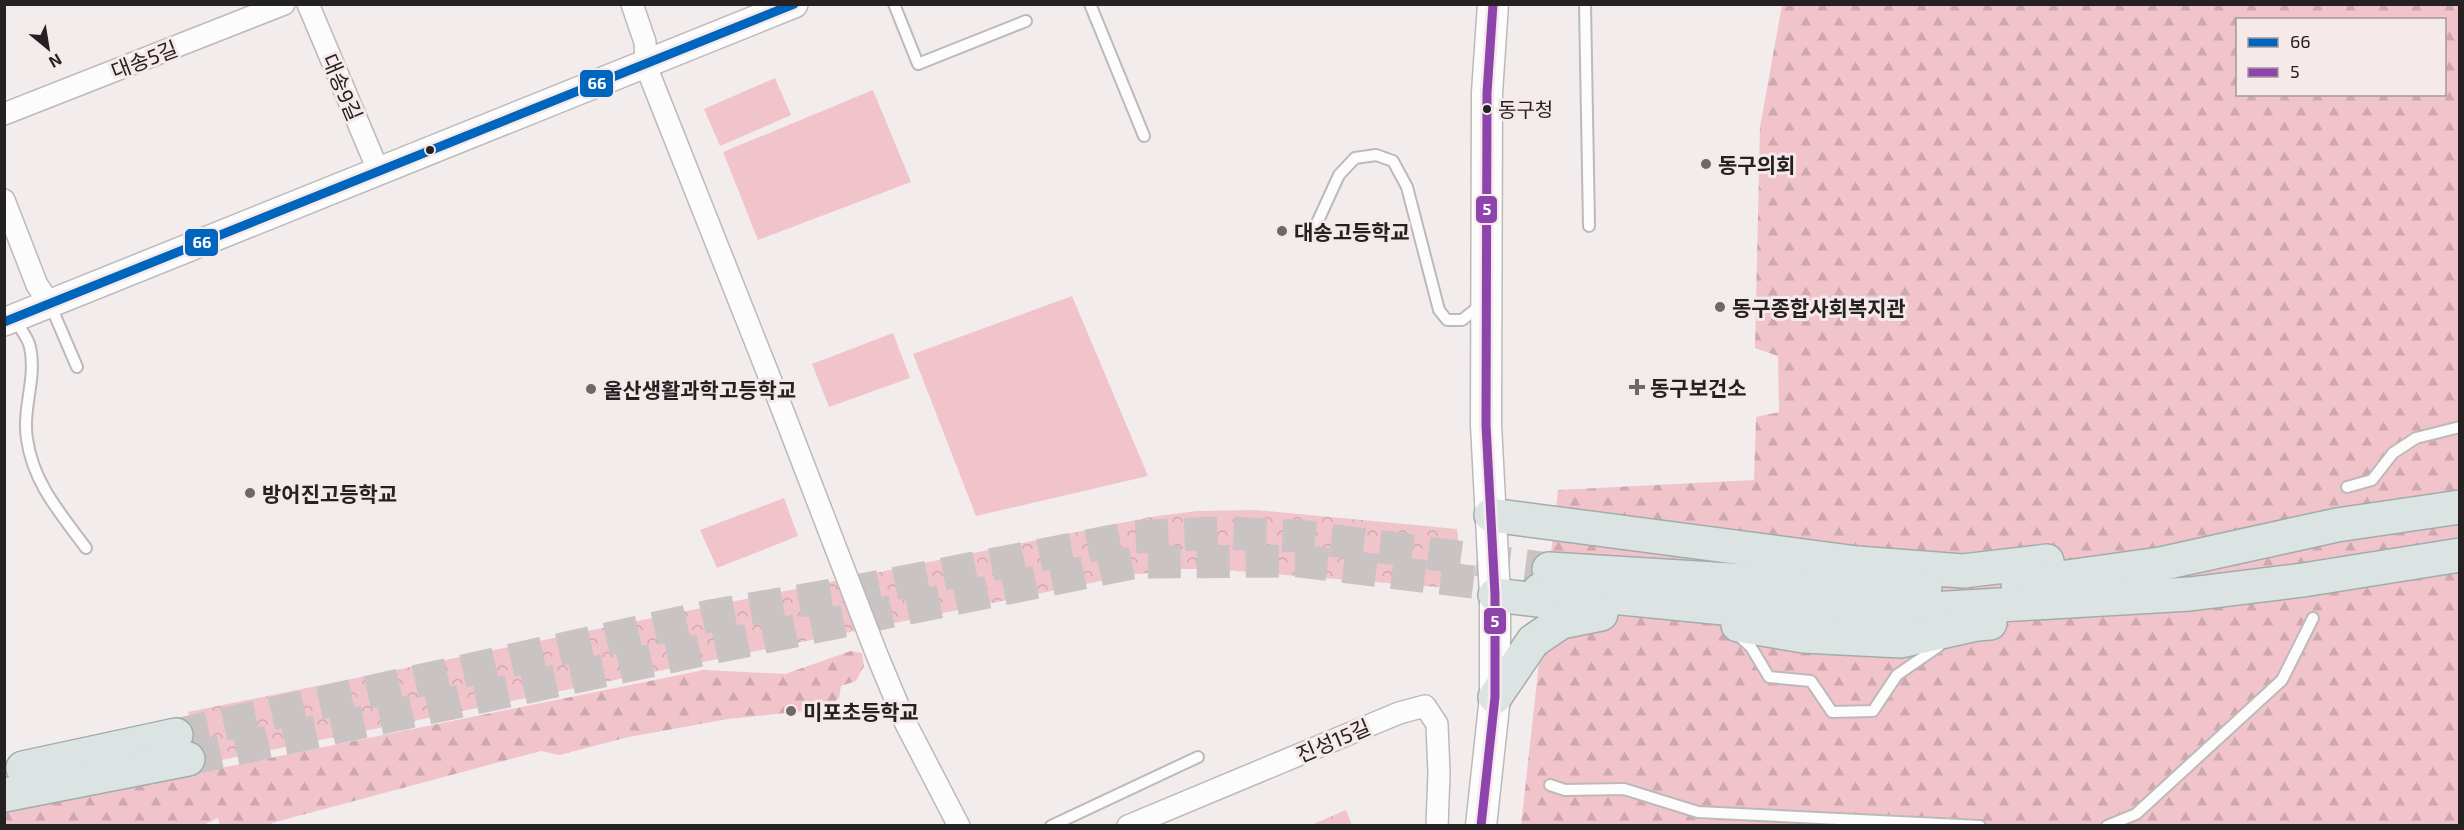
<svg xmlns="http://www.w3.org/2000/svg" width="2464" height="830" font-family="'Exo 2','Noto Sans KR',sans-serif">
<defs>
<pattern id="forest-firs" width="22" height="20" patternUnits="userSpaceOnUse" patternTransform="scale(1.5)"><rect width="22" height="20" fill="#f1c4cb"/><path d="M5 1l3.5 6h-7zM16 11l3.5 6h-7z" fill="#cea8ae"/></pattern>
<pattern id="park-crowns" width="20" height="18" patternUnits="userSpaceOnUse" patternTransform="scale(1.5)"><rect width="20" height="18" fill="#f1c4cb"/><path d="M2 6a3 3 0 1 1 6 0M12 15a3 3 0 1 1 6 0" fill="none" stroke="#cea8ae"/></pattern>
</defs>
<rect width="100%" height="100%" fill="#f2ecec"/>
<g fill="#f1c4cb">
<polygon points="775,78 791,115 720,146 704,109"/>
<polygon points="873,90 911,182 758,240 723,152"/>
<polygon points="1072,296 1148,476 976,516 913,354"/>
<polygon points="893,333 910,378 829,407 812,364"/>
<polygon points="784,498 798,536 717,568 700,530"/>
</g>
<g fill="url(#forest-firs)" fill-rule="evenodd">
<path d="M 1782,5 L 2459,5 L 2459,825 L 1521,826 L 1558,490 L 1754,480 L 1756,417 L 1779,412 L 1778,356 L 1755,348 L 1760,127 ZM 2238,20 L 2444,20 L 2444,94 L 2238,94 Z"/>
<polygon points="851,651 862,653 864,666 856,681 841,686 839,698 824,709 728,719 629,737 559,755 541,751 272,823 272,825 220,825 218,818 201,826 5,826 5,802 117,789 704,670 785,674"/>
</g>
<g fill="url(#park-crowns)">
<polygon points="1256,510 1457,529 1463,589 1211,569 1182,569 1130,575 202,764 188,712 1151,517 1196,511"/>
<polygon points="1346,810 1352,825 1311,825"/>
</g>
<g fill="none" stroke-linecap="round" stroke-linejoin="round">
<g stroke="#c9c3c3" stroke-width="33" stroke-dasharray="33 16" stroke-linecap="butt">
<polyline points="176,735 710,616 851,592 1134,537 1218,533 1299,536 1549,569"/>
<polyline points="188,759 725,645 1137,562 1300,561 1496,585"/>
</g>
<defs>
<g id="service">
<polyline points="894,4 918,64 1026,21"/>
<polyline points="1090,4 1144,136"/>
<polyline points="1585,4 1589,226"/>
<polyline points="1317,223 1339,175 1355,158 1376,155 1393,161 1407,187 1439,310 1447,320 1462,320 1476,309 1480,301"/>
<polyline points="50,304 77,367"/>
<path d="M 14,319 C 19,327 28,337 30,347 C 37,378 22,408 27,439 C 33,483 61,514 86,548"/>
<polyline points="2347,487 2372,480 2393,453 2416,438 2460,427"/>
<polyline points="1738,635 1751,647 1769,677 1811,681 1832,712 1873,711 1897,675 1939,646"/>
<polyline points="1550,785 1565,790 1624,789 1698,812 1980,826"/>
<polyline points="1051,826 1198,757"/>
<polyline points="2107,826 2136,814 2282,680 2313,618"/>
</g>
<g id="minor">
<polyline points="308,4 378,170"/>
<polyline points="632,4 645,42 646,66 779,401 877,655 905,722 959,826"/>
<polyline points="4,114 284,4"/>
<polyline points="4,200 37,285 50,304"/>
<polyline points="1128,826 1399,713 1425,706 1437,724 1439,773 1437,826"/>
</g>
<polyline id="tertiary" points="4,322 794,4"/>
<polyline id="secondary" points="1481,826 1495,697 1495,595 1486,425 1487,93 1493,4"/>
<g id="trunk">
<polyline points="1491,515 1857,563 1963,571 2047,561"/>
<polyline points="1549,569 1876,589 1925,587"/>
<polyline points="2018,584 2160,564 2337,525 2460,507"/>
<polyline points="1540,590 1724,608 1879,612 2190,594 2303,580 2460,555"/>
<polyline points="1495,595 1562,603"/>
<polyline points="1738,625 1803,636 1901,641 1977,624 1990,623"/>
<polyline points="1495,697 1533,641 1561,622 1601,614"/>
<polyline points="23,768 176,735"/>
<polyline points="4,795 188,759"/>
</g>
</defs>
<use href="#service" stroke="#beb9b9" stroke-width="14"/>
<use href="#minor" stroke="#beb9b9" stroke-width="24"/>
<use href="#tertiary" stroke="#beb9b9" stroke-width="30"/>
<use href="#secondary" stroke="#beb9b9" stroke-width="33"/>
<use href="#trunk" stroke="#a2acaa" stroke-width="36"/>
<use href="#service" stroke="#fdfcfc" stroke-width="10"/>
<use href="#minor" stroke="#fdfcfc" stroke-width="21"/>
<use href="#tertiary" stroke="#fdfcfc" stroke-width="27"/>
<use href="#secondary" stroke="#fdfcfc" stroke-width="30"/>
<use href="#trunk" stroke="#dbe4e2" stroke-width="33"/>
<defs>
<polyline id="bus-1" points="4,322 794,4"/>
<polyline id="bus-2" points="1481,826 1495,697 1495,595 1486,425 1487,93 1493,4"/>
</defs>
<use href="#bus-1" stroke="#f5e9ea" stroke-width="14"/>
<use href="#bus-2" stroke="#f5e9ea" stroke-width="14"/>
<use href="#bus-1" stroke="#0065bd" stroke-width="9"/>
<use href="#bus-2" stroke="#8e44ad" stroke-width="9"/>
</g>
<g fill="#252021" stroke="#f5e9ea" stroke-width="2">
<circle cx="1487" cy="109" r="5"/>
<circle cx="430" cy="150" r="5"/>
</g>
<g fill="#6d6768" stroke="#f5e9ea" stroke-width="2">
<circle cx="1706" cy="164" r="6"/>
<circle cx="1282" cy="231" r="6"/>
<circle cx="1720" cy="307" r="6"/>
<path d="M1634 378h6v6h6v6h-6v6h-6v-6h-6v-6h6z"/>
<circle cx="591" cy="389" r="6"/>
<circle cx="250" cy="493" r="6"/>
<circle cx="791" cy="711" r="6"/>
</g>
<g text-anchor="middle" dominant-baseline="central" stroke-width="6" stroke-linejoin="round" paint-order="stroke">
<g font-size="20" fill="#252021" stroke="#f5e9ea" text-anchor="start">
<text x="1498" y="109">동구청</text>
</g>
<g font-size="21" fill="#252021" stroke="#f5e9ea">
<text transform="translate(144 59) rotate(-21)">대송5길</text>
<text transform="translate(343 87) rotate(67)">대송9길</text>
<text transform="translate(1333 740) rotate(-23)">진성15길</text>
</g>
<g font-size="21" font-weight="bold" fill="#252021" stroke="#f5e9ea" text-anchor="start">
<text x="1718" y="164">동구의회</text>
<text x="1294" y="231">대송고등학교</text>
<text x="1732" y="307">동구종합사회복지관</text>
<text x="1650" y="387">동구보건소</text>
<text x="603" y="389">울산생활과학고등학교</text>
<text x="262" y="493">방어진고등학교</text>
<text x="803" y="711">미포초등학교</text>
</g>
</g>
<g stroke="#f5e9ea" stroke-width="2">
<rect x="579" y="69" width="35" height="29" rx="6" fill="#0065bd"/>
<rect x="1475" y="195" width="23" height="29" rx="6" fill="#8e44ad"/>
<rect x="184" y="228" width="35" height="29" rx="6" fill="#0065bd"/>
<rect x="1483" y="607" width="24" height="28" rx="6" fill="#8e44ad"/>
</g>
<g font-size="16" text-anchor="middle" font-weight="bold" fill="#fff">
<text x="597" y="89">66</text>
<text x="1487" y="215">5</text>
<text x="202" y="248">66</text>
<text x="1495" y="627">5</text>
</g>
<rect width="2464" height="830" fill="none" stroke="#252021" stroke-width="12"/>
<rect x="2236" y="18" width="210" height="78" fill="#f5e9ea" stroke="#a2999a" stroke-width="1.5"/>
<rect x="2248" y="38" width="30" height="9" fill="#0065bd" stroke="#a2999a" stroke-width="1.5"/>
<text x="2290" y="48" font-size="18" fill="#252021">66</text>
<rect x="2248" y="68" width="30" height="9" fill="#8e44ad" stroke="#a2999a" stroke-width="1.5"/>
<text x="2290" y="78" font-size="18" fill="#252021">5</text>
<g transform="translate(48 48) rotate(150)" stroke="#f5e9ea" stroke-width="4.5" paint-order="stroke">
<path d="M0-4.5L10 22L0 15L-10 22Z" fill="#252021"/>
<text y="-9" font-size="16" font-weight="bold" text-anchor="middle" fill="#252021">N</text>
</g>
</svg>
